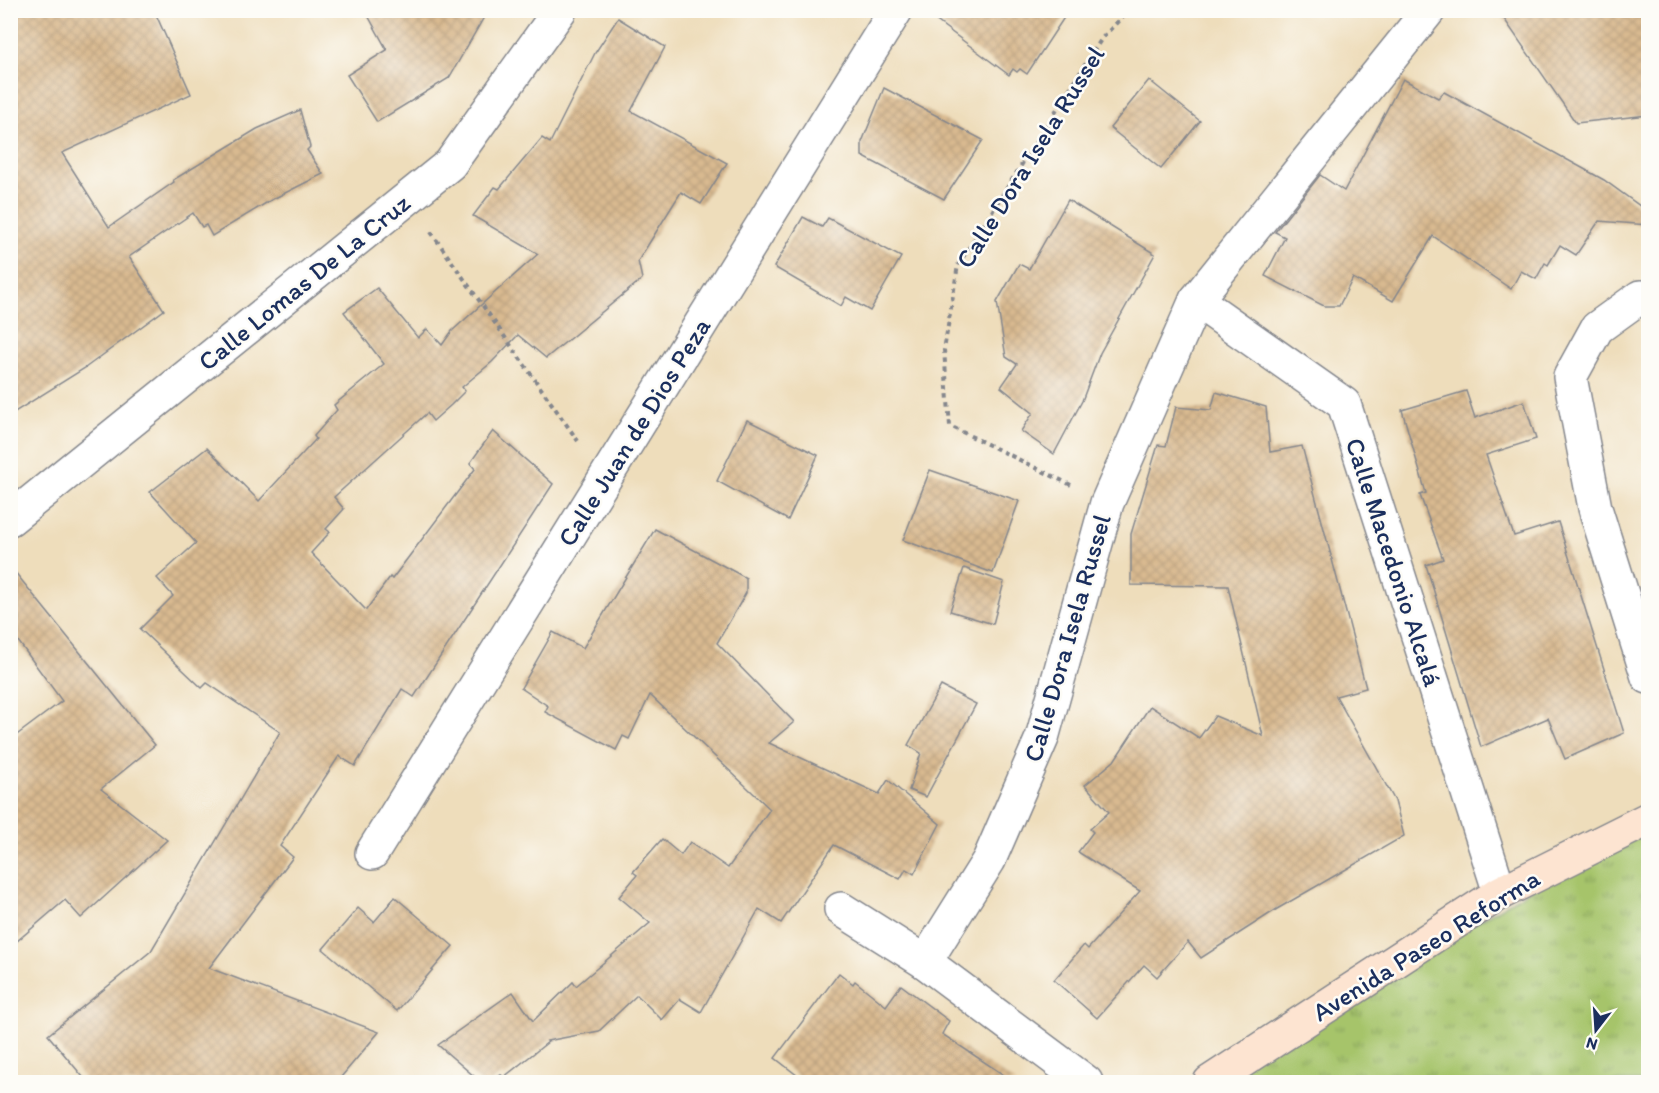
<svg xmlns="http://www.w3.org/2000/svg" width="1659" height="1093" font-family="Itim,sans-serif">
<defs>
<pattern id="grass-tufts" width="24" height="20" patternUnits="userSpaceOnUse" patternTransform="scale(1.5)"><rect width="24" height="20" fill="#a6c46b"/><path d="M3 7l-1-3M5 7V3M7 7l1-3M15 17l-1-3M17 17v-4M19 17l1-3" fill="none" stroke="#86a05b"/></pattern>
<pattern id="building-cross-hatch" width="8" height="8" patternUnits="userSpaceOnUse" patternTransform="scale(1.5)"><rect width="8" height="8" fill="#d9ba90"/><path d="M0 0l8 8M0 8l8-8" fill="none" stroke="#baa07f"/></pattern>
</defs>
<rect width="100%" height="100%" fill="#fdfcf7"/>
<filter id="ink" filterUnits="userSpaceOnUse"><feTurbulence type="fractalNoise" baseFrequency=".0167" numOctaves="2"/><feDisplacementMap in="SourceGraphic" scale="12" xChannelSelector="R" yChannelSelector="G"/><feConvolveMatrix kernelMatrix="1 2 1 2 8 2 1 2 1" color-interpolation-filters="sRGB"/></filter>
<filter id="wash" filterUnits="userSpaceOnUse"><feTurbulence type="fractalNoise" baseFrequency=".008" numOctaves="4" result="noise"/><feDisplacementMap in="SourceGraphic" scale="24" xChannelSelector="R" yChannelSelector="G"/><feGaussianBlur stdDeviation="1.35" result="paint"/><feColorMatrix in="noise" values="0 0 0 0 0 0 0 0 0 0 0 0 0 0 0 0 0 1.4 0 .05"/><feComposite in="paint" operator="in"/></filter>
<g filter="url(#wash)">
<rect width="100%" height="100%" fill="#edb"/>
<polygon fill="url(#grass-tufts)" stroke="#607a64" stroke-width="1.5" points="1648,819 1648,1082 1210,1082"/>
<g id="blocks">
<g fill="url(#building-cross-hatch)">
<polygon points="10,10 154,10 191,94 62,153 109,227 174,182 173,180 257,129 300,110 310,147 307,150 323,174 271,200 212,236 206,225 202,227 193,213 129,257 164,310 85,368 10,415"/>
<polygon points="365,10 488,10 449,78 377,122 347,75 387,50"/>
<polygon points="922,10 1069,10 1027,74 1020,69 1017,72 1013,69 1009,75"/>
<polygon points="1498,10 1648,10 1648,115 1576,123"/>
<polygon points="618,18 665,47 631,111 727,163 701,204 681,192 638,261 642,279 546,358 518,335 492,362 462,387 465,391 451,405 433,421 427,413 334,497 344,509 326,529 330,532 311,553 366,610 390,577 392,579 475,469 470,463 493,431 553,484 414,697 402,689 355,766 339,756 280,846 293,857 209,968 379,1032 336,1083 88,1083 48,1035 151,951 280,732 207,683 202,688 140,629 173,596 157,578 196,543 150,492 207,448 259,501 316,439 314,436 337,410 334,405 384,364 344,312 377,288 418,338 427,329 442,345 452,331 538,254 473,216 495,187 499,189 542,138 550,143 595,53"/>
<polygon points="1403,79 1438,98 1444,92 1604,180 1648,212 1648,225 1599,221 1576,255 1560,245 1548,265 1545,263 1536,279 1521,271 1511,289 1433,236 1393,301 1353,278 1339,306 1324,306 1265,276 1285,237 1275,232 1320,175 1344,191"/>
<polygon points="1149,80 1200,121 1161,169 1110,128"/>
<polygon points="884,88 983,140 944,199 862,156 862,142"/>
<polygon points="1068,200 1155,254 1100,353 1082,401 1054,454 1021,431 1033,413 1001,387 1017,364 1006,357 997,302 1019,264 1029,269"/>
<polygon points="803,217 822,227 828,218 901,257 870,311 846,297 841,306 774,267"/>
<polygon points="1466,391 1475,418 1524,401 1536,439 1486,455 1514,536 1558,522 1624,733 1565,759 1548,718 1481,747 1426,565 1443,559 1420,495 1426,493 1402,410"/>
<polygon points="1216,392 1266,407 1270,452 1302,446 1366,688 1336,696 1395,801 1404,836 1277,909 1201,958 1188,942 1157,977 1144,965 1097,1018 1054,980 1084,945 1088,949 1140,891 1078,852 1093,832 1090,829 1109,812 1085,785 1114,761 1150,706 1199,738 1215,716 1263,736 1228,586 1131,585 1131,534 1158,445 1166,446 1176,407 1211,410"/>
<polygon points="747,420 818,455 788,520 717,481"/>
<polygon points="930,470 1019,501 993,573 903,540"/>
<polygon points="655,529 746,578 746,593 717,643 794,722 769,743 879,794 888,780 940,824 914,874 906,869 900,879 834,845 781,923 759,909 701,1012 680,999 662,1020 637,995 599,1031 547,1041 548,1042 504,1077 501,1075 489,1083 482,1083 438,1045 513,992 533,1021 573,982 576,986 650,923 619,897 637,875 633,872 662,839 681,855 690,842 728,868 770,809 650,695 629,739 623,736 616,750 545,712 548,706 521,688 553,632 583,648"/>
<polygon points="10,566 155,745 101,789 167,840 81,918 65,900 10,947 10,740 62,701 10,630"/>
<polygon points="964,568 1004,582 993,624 950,611"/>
<polygon points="941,686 976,704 926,797 909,790 921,753 908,745"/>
<polygon points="395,897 453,946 397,1011 323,949 358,908 374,922"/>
<polygon points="839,973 853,984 855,981 886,1006 901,985 949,1021 942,1034 1016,1083 807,1083 775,1058"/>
</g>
</g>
</g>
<g filter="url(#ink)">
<use href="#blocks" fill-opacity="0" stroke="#84868c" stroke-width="1.5"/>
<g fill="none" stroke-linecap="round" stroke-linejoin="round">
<defs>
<g id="street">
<polyline points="1648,297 1640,297 1597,328 1570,377 1595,508 1648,677"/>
<polyline points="1196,300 1344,404 1500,893"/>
<polyline points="10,519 450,164 560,10"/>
<polyline points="372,853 896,10"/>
<polyline points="841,909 925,962 1086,1082"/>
<polyline points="925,962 989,860 1042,738 1107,503 1196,300 1429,10"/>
</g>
<polyline id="secondary" points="1210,1082 1500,893 1648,819"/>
</defs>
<use href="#street" stroke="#84868c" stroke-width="36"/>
<use href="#secondary" stroke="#84868c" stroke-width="36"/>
<g stroke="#84868c" stroke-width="4" stroke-dasharray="4.5 4.5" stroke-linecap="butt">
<polyline points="431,232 578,441"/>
<polyline points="1071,485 950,426 944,350 958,265 1102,38 1129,10"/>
</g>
<use href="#street" stroke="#fff" stroke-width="33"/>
<use href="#secondary" stroke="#fde4d1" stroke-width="33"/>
</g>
</g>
<g text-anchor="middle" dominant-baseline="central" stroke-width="5" stroke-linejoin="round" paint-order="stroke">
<g font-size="26" fill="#1b2f5e" stroke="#fdfcf7">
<text transform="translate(1030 157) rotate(-58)">Calle Dora Isela Russel</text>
<text transform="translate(304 282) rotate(-39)">Calle Lomas De La Cruz</text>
<text transform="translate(634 432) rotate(-58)">Calle Juan de Dios Peza</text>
<text transform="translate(1394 562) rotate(72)">Calle Macedonio Alcalá</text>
<text transform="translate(1067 638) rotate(-74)">Calle Dora Isela Russel</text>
<text transform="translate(1426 945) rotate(-32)">Avenida Paseo Reforma</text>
</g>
</g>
<rect width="1659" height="1093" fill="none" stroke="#fdfcf7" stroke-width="36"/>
<g transform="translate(1596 1030) rotate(197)" stroke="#fdfcf7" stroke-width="4.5" paint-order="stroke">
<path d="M0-4.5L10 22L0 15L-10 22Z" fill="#1b2f5e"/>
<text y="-9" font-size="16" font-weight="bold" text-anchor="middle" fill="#1b2f5e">N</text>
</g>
</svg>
